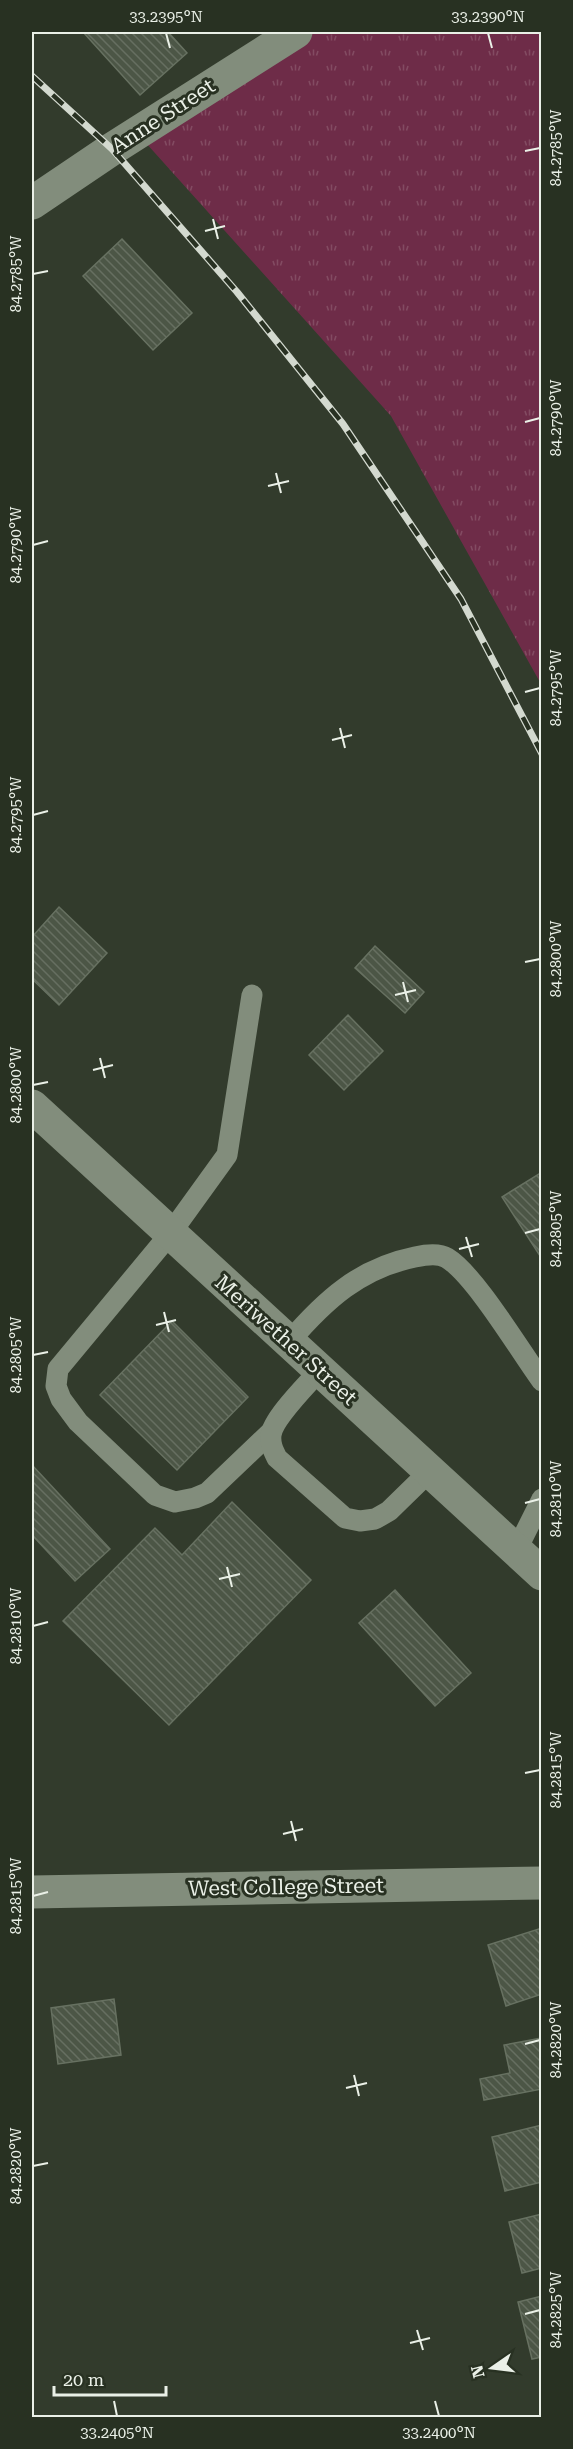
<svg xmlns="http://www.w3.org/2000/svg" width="573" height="2449" font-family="'Roboto Serif',serif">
<defs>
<pattern id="grass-tufts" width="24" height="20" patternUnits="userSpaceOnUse" patternTransform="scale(1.5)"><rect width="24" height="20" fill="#6e2c48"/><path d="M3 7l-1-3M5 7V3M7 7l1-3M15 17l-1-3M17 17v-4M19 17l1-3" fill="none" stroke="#834b62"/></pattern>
<pattern id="building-back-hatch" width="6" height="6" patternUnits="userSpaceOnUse" patternTransform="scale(1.5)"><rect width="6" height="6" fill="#4c5646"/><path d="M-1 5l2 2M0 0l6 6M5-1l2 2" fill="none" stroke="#666f61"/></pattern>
</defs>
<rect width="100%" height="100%" fill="#323b2c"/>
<polygon fill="url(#grass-tufts)" points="307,32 541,32 541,684 391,416 137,133"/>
<g fill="url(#building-back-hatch)" stroke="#677161" stroke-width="1.5">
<polygon points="83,32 168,32 187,53 140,95"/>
<polygon points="122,239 192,313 153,350 83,276"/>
<polygon points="59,907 107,953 59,1005 32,979 32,937"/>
<polygon points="375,946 424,992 405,1013 355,968"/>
<polygon points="348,1015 383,1051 344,1090 309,1055"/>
<polygon points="542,1172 542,1259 502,1197"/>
<polygon points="172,1321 248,1397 177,1470 100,1395"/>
<polygon points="32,1465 110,1549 75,1581 32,1535"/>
<polygon points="232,1502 311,1580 169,1725 63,1621 155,1528 182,1555"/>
<polygon points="395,1590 471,1673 435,1706 359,1623"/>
<polygon points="542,1928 542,1994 506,2006 488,1945"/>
<polygon points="114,1999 121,2055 58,2064 51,2008"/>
<polygon points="542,2038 542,2089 484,2100 480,2079 510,2073 504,2045"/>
<polygon points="542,2125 542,2182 505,2191 492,2137"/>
<polygon points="542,2214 542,2268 522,2273 509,2222"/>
<polygon points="542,2296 542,2357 532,2359 518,2302"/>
</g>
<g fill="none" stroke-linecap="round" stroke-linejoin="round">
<g stroke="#828d7c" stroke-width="21">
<polyline points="252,995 227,1155 170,1234 58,1369 56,1386 61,1399 78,1422 155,1495 175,1502 195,1498 207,1493 271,1432"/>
<path d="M 289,1342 C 325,1300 360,1268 415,1257 C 424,1255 439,1253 447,1258 C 475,1275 520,1351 542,1381"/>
<path d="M 320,1370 C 308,1384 273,1418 271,1435 C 270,1444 273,1450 277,1458 L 345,1518 L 360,1521 L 375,1519 L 389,1511 L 430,1471"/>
<polyline points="516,1551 542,1499"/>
</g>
<g stroke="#828d7c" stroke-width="33">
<polyline points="32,203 112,149 296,32"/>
<polyline points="32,1892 542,1883"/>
</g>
<polyline stroke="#828d7c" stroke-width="33" points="32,1106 542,1574"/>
<defs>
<polyline id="rail" points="32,76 112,149 237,292 343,424 461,599 542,754"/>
</defs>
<use href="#rail" stroke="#d3d9cf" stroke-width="7"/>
<use href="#rail" stroke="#283122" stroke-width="4.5" stroke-dasharray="14" stroke-linecap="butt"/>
</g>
<path fill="none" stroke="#eaf0e7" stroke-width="2" d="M 166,33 L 170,48M 488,33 L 492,48M 525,151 L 540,148M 213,219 L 218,239M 205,231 L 225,226M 33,274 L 48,271M 525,422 L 540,418M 276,473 L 281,493M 268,486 L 289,481M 33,545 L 48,541M 525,692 L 540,688M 340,728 L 345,748M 332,740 L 352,735M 33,815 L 48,811M 525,962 L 540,959M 403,982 L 408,1002M 395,995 L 416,990M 100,1058 L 105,1078M 93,1070 L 113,1065M 33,1085 L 48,1082M 525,1233 L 540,1229M 466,1237 L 472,1257M 459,1249 L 479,1244M 164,1312 L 169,1332M 156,1325 L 176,1320M 33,1355 L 48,1352M 525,1503 L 540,1499M 227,1567 L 232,1587M 219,1579 L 240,1574M 33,1626 L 48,1622M 525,1773 L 540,1770M 291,1821 L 296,1841M 283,1834 L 303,1829M 33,1896 L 48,1892M 525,2044 L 540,2040M 354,2075 L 359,2096M 346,2088 L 367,2083M 33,2166 L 48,2163M 525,2314 L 540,2310M 417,2330 L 423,2350M 410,2343 L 430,2338M 114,2401 L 117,2416M 435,2401 L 439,2416"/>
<g text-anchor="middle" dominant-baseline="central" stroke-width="6" stroke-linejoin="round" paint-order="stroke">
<g font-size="21" fill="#eaf0e7" stroke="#283122">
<text transform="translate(163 116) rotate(-33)">Anne Street</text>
<text transform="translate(286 1340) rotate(42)">Meriwether Street</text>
<text transform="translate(286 1887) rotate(-1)">West College Street</text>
</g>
</g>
<rect width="573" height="2449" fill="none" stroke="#283122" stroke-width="66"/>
<g transform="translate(492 2368) rotate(256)" stroke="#283122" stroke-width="4.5" paint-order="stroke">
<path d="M0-4.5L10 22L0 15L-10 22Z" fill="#eaf0e7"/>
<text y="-9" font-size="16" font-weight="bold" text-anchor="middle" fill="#eaf0e7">N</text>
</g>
<path d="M54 2386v9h112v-9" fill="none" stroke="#eaf0e7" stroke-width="3"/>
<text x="63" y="2386" font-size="18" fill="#eaf0e7" stroke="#283122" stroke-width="4.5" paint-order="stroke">20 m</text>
<rect x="33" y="33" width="507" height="2383" fill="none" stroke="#eaf0e7" stroke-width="2"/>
<g font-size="15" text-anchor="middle" fill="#eaf0e7">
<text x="166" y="22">33.2395°N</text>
<text x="488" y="22">33.2390°N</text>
<text transform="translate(556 148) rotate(-90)" y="5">84.2785°W</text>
<text transform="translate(16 274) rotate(-90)" y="5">84.2785°W</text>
<text transform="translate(556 418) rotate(-90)" y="5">84.2790°W</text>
<text transform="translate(16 545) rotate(-90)" y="5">84.2790°W</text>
<text transform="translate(556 688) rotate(-90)" y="5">84.2795°W</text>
<text transform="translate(16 815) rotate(-90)" y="5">84.2795°W</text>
<text transform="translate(556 959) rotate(-90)" y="5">84.2800°W</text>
<text transform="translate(16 1085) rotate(-90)" y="5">84.2800°W</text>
<text transform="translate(556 1229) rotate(-90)" y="5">84.2805°W</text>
<text transform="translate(16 1355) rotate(-90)" y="5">84.2805°W</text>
<text transform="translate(556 1499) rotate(-90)" y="5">84.2810°W</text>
<text transform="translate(16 1626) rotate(-90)" y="5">84.2810°W</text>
<text transform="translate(556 1770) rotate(-90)" y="5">84.2815°W</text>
<text transform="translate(16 1896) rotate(-90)" y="5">84.2815°W</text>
<text transform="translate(556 2040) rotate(-90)" y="5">84.2820°W</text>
<text transform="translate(16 2166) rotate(-90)" y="5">84.2820°W</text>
<text transform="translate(556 2310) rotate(-90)" y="5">84.2825°W</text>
<text x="117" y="2438">33.2405°N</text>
<text x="439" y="2438">33.2400°N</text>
</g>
</svg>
